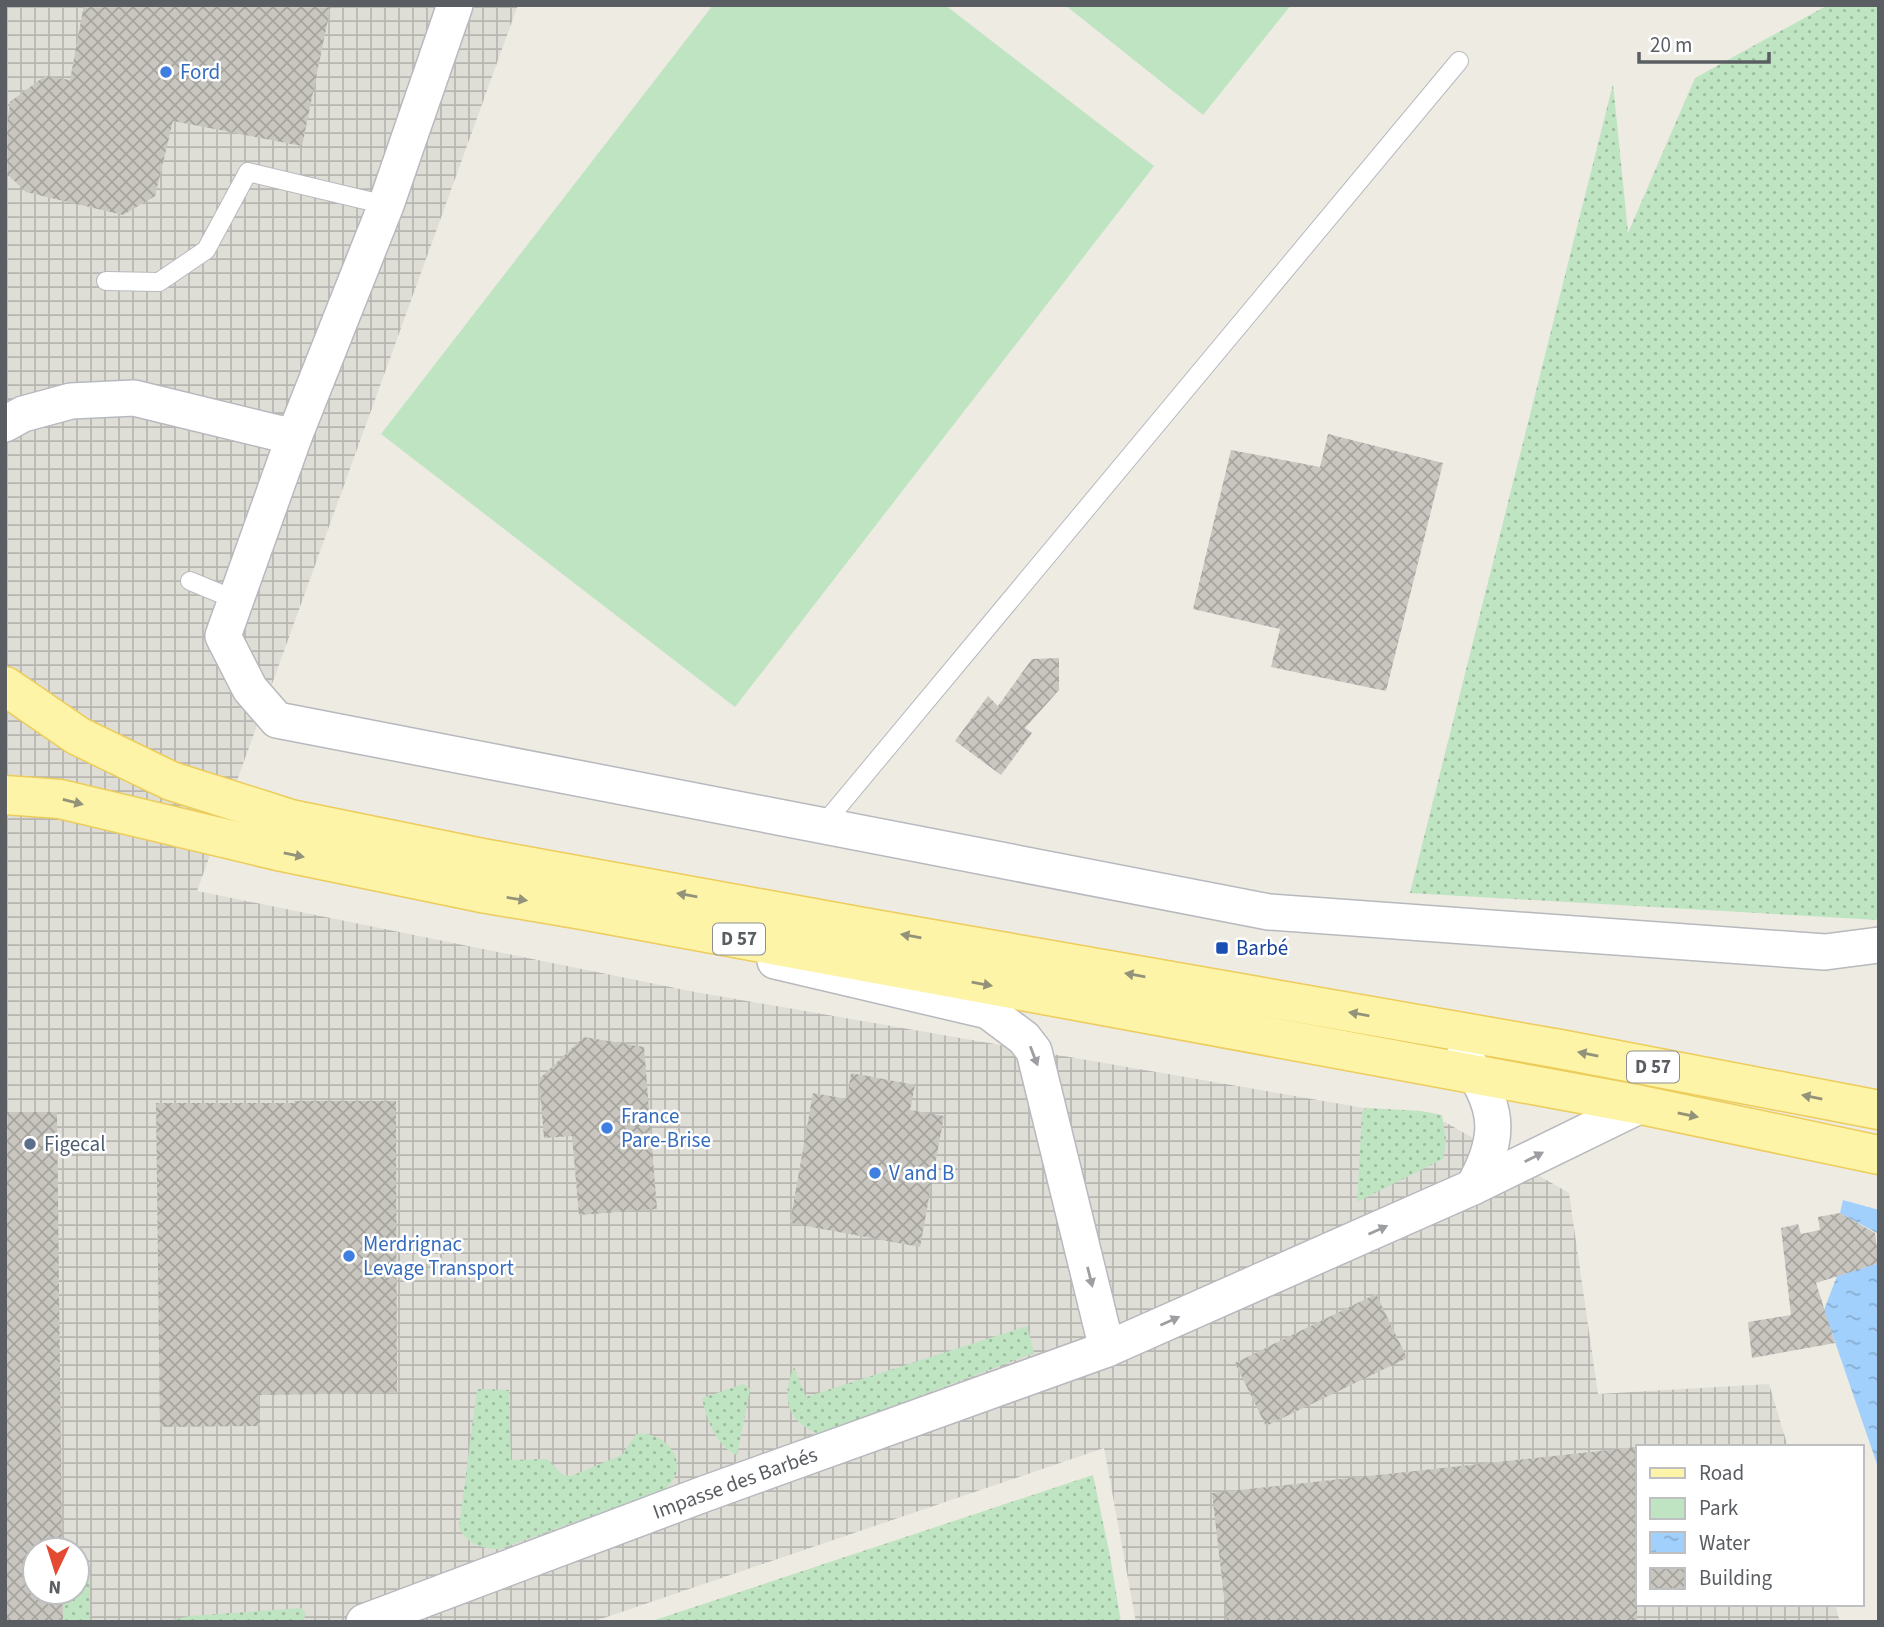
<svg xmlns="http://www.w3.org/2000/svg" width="1884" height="1627" font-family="'Source Sans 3',sans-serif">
<defs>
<pattern id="industrial-grid" width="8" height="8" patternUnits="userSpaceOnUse" patternTransform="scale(1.75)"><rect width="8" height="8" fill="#deddd6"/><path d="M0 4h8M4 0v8" fill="none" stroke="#b7b6b1"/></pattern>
<pattern id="green-dots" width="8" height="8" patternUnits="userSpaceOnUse" patternTransform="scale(1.75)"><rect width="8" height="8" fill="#bfe4c1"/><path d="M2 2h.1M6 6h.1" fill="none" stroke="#9ebca0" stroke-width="1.8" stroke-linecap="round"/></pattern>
<pattern id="water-ripples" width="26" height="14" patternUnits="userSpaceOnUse" patternTransform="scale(1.75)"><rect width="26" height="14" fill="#a2d0fc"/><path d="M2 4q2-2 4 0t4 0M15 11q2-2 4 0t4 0" fill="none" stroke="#87accf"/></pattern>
<pattern id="building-cross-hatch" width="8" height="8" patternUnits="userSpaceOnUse" patternTransform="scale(1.75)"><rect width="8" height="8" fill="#c8c6bf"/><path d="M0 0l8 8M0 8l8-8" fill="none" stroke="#a5a49f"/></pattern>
</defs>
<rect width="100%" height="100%" fill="#edebe2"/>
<path fill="url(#industrial-grid)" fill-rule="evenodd" d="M 5,5 L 518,5 L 197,891 L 695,992 L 1445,1122 L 1569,1193 L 1598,1394 L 1769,1384 L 1788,1447 L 1637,1447 L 1637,1604 L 1835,1604 L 1840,1622 L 1136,1622 L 1104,1448 L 592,1622 L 5,1622 ZM 35,1550 L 77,1550 L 77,1592 L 35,1592 Z"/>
<g fill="url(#green-dots)">
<polygon points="1828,5 1879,5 1879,920 1410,893 1613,84 1628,233 1695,78"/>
<polygon points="1366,1108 1421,1111 1442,1115 1446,1140 1443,1159 1357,1202 1362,1112"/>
<path d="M 1027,1326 L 1034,1353 L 819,1434 C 786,1421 781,1398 794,1367 L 806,1397 Z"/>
<path d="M 744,1384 L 750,1389 L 737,1455 C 716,1447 706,1418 702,1398 Z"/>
<path d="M 477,1389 L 509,1390 L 511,1460 L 547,1459 L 563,1475 L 571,1476 L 622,1455 L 636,1434 C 669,1430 694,1469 663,1490 L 500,1549 C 482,1549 466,1544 459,1527 Z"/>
<polygon points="1093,1475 1110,1556 1121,1622 649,1622"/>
<polygon points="77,1563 90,1564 90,1622 63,1622 63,1592 77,1592"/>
<polygon points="301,1608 306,1613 303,1622 161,1622 190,1616"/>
</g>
<g fill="#bfe4c1">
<polygon points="713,5 945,5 1154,166 735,707 381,434"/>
<polygon points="1065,5 1291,5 1203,115"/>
</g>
<g fill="url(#water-ripples)">
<polygon points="1843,1200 1879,1210 1879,1234 1840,1213"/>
<polygon points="1879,1263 1879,1470 1824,1310 1837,1276"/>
</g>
<g fill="url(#building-cross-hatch)">
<polygon points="84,5 331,5 302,146 173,121 155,196 123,215 26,192 5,172 5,141 10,102 45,76 70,80"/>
<polygon points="1328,434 1443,463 1386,691 1271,667 1280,629 1193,609 1231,450 1320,467"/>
<polygon points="1059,658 1059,690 1025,728 1032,733 1001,775 955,741 988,696 998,706 1032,659"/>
<polygon points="584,1037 644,1047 657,1209 579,1215 572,1136 544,1138 539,1079"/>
<polygon points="851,1073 915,1085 910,1110 944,1116 920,1247 790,1223 813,1093 847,1099"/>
<polygon points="294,1101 396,1101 397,1393 259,1395 260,1426 160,1427 156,1103 294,1103"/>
<polygon points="5,1112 57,1112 62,1550 35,1550 35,1592 63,1592 63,1622 5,1622"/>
<polygon points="1840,1213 1875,1233 1879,1263 1816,1283 1835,1343 1752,1358 1748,1322 1791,1315 1781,1228 1798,1224 1801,1234 1820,1230 1818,1217"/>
<polygon points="1376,1294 1407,1358 1266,1426 1235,1363"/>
<polygon points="1637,1447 1637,1622 1227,1622 1212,1493"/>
</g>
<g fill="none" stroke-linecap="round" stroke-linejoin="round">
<defs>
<g id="lane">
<polyline points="106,281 159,282 206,250 248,172 386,205"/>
<polyline points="190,581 236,600"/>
<polyline points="823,825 1459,61"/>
</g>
<g id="street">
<polyline points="455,5 386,205 294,437 223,636 250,689 277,720 1269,912 1825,952 1879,945"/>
<polyline points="5,424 23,414 71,401 134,398 294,437"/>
<polyline points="775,961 988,1011 1024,1038 1034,1051 1107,1349"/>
<path d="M 1464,1056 C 1497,1106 1504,1133 1473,1187"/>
<polyline points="364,1622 704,1494 1107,1349 1473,1187 1641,1105"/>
</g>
<g id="primary">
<polyline points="5,686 78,736 171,781 291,819 483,858 863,927 1560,1049 1879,1110"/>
<polyline points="5,795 60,799 282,852 481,893 582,910 1641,1105 1879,1155"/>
</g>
</defs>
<use href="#lane" stroke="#b7b9be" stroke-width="20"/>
<use href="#street" stroke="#b7b9be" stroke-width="38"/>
<use href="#primary" stroke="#edcc5b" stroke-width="41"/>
<use href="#lane" stroke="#fff" stroke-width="18"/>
<use href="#street" stroke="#fff" stroke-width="35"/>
<use href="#primary" stroke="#fdf4a7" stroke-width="38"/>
</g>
<defs><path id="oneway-solid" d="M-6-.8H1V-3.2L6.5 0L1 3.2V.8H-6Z" transform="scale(1.75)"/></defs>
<g fill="#93927a">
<use href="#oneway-solid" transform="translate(73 802) rotate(14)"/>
<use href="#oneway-solid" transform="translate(294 855) rotate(12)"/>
<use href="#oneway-solid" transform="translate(687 895) rotate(-170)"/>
<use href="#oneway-solid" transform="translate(517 899) rotate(9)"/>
<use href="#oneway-solid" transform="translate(911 936) rotate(-170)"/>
<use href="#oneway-solid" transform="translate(1135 975) rotate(-170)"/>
<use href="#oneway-solid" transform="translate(982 984) rotate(10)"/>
<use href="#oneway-solid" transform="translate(1359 1014) rotate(-170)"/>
<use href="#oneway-solid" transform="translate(1588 1054) rotate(-169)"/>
<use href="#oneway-solid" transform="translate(1812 1097) rotate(-169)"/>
<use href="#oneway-solid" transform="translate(1688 1115) rotate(12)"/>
</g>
<g fill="#9c9ea1">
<use href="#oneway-solid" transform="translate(1034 1056) rotate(69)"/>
<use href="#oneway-solid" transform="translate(1534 1157) rotate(-27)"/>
<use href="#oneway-solid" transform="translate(1378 1230) rotate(-24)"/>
<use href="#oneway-solid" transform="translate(1090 1277) rotate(76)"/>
<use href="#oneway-solid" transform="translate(1170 1321) rotate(-24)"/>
</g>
<g fill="#3f7fe0" stroke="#fff" stroke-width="2.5">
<circle cx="166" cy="72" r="7"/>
<circle cx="607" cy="1128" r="7"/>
<circle cx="875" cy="1173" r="7"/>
<circle cx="349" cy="1256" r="7"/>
</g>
<rect fill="#1a4fb4" stroke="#fff" stroke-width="2.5" x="1215" y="941" width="14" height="14" rx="3.5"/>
<circle fill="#5c6f8a" stroke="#fff" stroke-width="2.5" cx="30" cy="1144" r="7"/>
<g text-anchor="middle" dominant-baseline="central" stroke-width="5" stroke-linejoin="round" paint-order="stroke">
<g fill="#fff" stroke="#8c8e91" stroke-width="2">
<rect x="713" y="923.5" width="52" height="31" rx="5"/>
<rect x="1627" y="1051.5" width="52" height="31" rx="5"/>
</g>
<g font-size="19" font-weight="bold" fill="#5a5e62">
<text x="739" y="939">D 57</text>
<text x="1653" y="1067">D 57</text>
</g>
<g font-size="21" fill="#366cbe" stroke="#fff" text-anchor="start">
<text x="180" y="72">Ford</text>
<text x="621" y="1116">France<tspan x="621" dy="24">Pare-Brise</tspan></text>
<text x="889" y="1173">V and B</text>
<text x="363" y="1244">Merdrignac<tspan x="363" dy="24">Levage Transport</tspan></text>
</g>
<g font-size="21" fill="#164399" stroke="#fff" text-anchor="start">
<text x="1236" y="948">Barbé</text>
</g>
<g font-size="21" fill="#4e5e75" stroke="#fff" text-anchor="start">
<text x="44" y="1144">Figecal</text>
</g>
<g font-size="21" fill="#5a5e62" stroke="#fff">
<text transform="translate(735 1483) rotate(-20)">Impasse des Barbés</text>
</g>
</g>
<rect width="1884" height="1627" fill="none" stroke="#5a5e62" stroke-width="14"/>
<rect x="1636" y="1445" width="228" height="161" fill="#ffffff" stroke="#bdbfc0" stroke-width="2"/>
<rect x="1650" y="1468" width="35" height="10" fill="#fdf4a7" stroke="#bdbfc0" stroke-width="2"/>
<text x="1699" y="1480" font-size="21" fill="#5a5e62">Road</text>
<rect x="1650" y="1498" width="35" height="21" fill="#bfe4c1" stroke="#bdbfc0" stroke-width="2"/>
<text x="1699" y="1515" font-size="21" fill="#5a5e62">Park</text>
<rect x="1650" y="1532" width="35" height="21" fill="url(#water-ripples)" stroke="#bdbfc0" stroke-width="2"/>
<text x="1699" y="1550" font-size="21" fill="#5a5e62">Water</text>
<rect x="1650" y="1568" width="35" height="21" fill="url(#building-cross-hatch)" stroke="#bdbfc0" stroke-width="2"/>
<text x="1699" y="1585" font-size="21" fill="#5a5e62">Building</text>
<g transform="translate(56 1571) rotate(184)"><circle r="33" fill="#ffffff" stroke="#bdbfc0" stroke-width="2"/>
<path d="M0-5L12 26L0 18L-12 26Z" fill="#e44931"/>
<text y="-10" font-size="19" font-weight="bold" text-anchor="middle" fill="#5a5e62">N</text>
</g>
<path d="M1639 52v10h130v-10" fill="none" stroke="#5a5e62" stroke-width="3.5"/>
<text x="1650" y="52" font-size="21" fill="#5a5e62" stroke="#ffffff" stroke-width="5" paint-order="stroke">20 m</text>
</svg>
